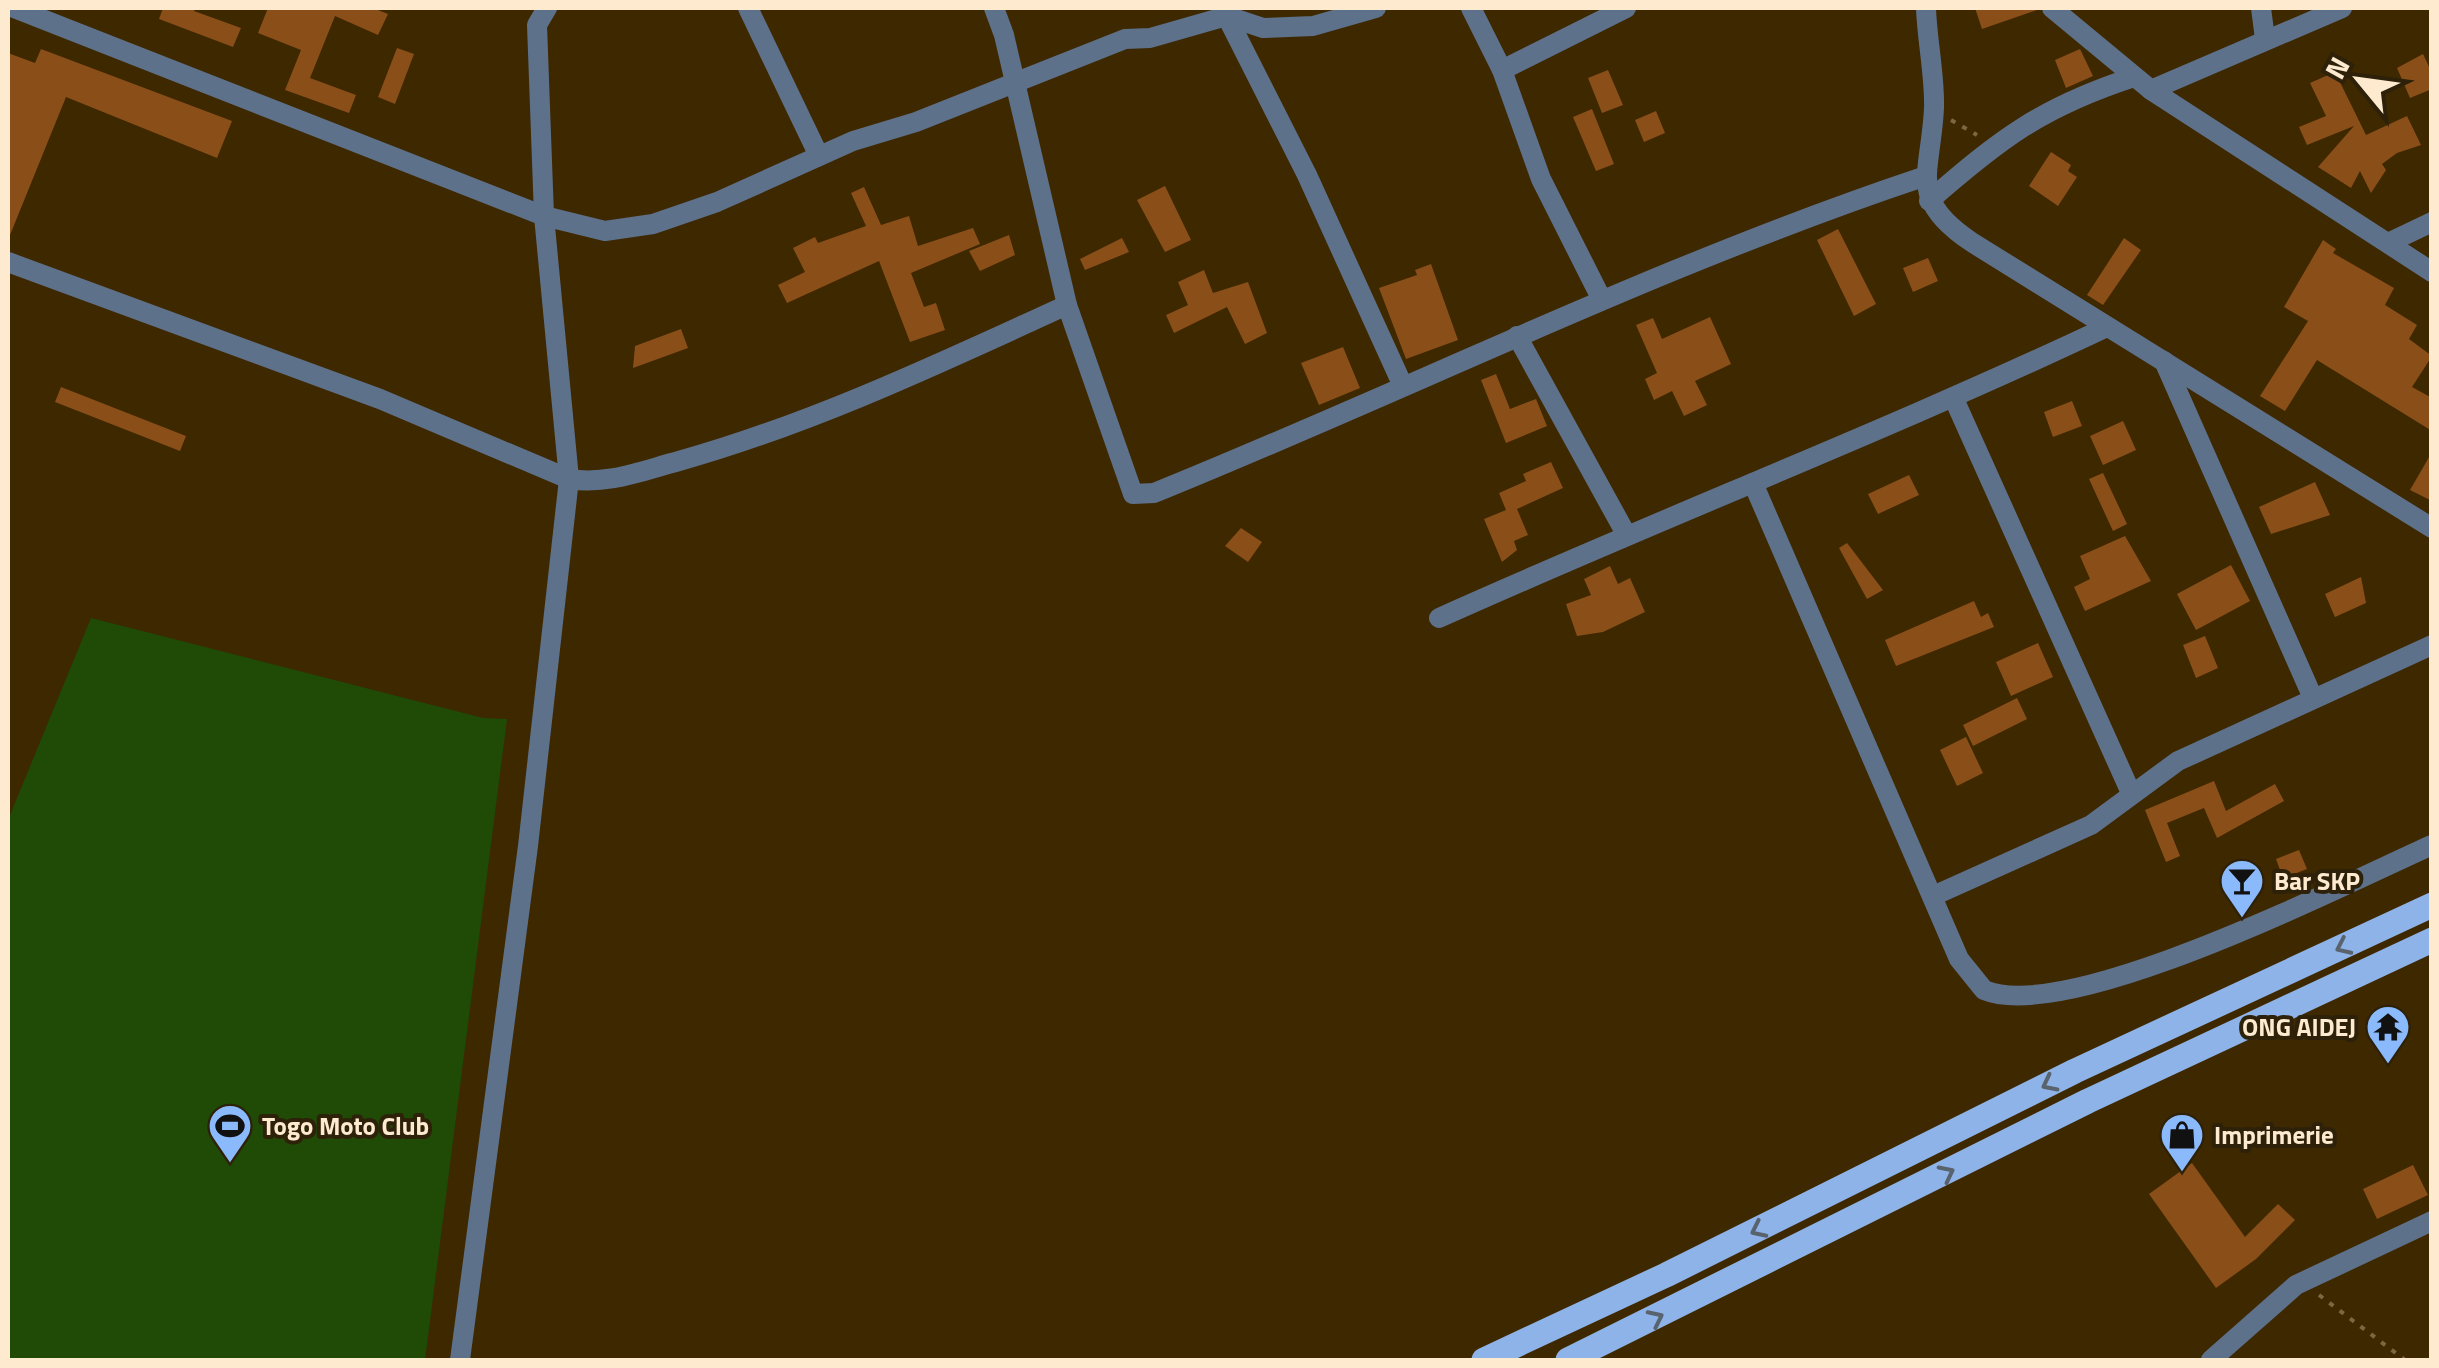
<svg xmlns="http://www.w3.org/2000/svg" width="2439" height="1368" font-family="'Titillium Web',sans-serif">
<rect width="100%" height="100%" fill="#3e2800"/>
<polygon fill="#1f4b06" points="91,618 483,718 507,719 425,1360 8,1360 8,820"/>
<g fill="#8a4e19">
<polygon points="163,8 196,8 194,11 241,28 233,47 159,19"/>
<polygon points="268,8 373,8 388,14 378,35 335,16 310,78 356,95 349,113 285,90 301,50 258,33"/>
<polygon points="1975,8 2036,8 2037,10 1982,29"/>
<polygon points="397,48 414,54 395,104 378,97"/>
<polygon points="41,49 232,121 217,158 66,97 8,240 8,53 35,63"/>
<polygon points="2080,49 2093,76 2066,88 2055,60"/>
<polygon points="2423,54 2432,73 2432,89 2410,98 2397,68"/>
<polygon points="1608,70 1623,105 1602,113 1588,78"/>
<polygon points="2335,72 2366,135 2407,116 2421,145 2397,153 2382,164 2386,170 2371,193 2360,171 2351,188 2318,167 2354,126 2307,145 2299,127 2326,116 2310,83"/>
<polygon points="1592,109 1614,164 1596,171 1573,117"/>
<polygon points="1656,111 1665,133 1644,142 1635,120"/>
<polygon points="2051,152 2071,165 2068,171 2077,177 2058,206 2029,186"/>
<polygon points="1165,186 1191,240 1165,252 1137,200"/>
<polygon points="864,187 881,225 909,216 918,246 973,228 980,244 911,273 924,307 936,303 945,330 910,342 879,261 787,303 778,285 805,272 793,248 815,237 818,243 866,226 851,193"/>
<polygon points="1838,229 1876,304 1854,316 1817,240"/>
<polygon points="1009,235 1015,255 980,271 969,251"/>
<polygon points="1122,238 1129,252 1085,270 1080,259"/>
<polygon points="2124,238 2141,250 2103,305 2087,295"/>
<polygon points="2323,240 2336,249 2333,253 2394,288 2385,305 2417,325 2409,339 2432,356 2412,387 2432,398 2432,431 2317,360 2285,411 2260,396 2308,321 2284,307"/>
<polygon points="1928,258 1938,281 1913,292 1903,268"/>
<polygon points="1431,264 1458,340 1406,359 1379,288 1417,275 1415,270"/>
<polygon points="1204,270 1213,293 1248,282 1267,333 1245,344 1227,307 1174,333 1166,315 1188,305 1178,282"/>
<polygon points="1710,317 1731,364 1695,381 1707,405 1684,416 1672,391 1654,400 1645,379 1657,373 1636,325 1653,318 1662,339"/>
<polygon points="681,329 688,348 633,368 635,346"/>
<polygon points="1343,347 1360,388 1319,405 1301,363"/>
<polygon points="1496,374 1510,409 1536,399 1547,426 1506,443 1481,380"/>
<polygon points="61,387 186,436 180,451 55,402"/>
<polygon points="2072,401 2082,426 2053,437 2044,412"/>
<polygon points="2123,421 2136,450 2103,465 2090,436"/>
<polygon points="2432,452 2432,501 2410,490"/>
<polygon points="1551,462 1563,488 1517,509 1528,535 1514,541 1517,550 1502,562 1484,519 1506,510 1499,493 1526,481 1523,474"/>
<polygon points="2103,473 2127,524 2113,531 2089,479"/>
<polygon points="1909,475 1919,495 1878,514 1868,494"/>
<polygon points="2315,482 2330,515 2271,534 2259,507"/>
<polygon points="1241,528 1262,542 1248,562 1225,546"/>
<polygon points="2125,536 2151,581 2085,611 2074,587 2090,579 2080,556"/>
<polygon points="1847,543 1883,590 1867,599 1839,548"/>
<polygon points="2231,565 2250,601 2196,630 2177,594"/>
<polygon points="1610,566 1618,584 1630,578 1645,612 1603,632 1577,636 1566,604 1591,595 1584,579"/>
<polygon points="2361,577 2366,603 2335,617 2325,594"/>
<polygon points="1974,601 1981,617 1988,613 1994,627 1896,666 1885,640"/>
<polygon points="2205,636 2218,668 2196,678 2183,645"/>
<polygon points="2038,643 2053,677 2011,696 1996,662"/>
<polygon points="2017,698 2027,719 1973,746 1963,725"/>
<polygon points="1966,737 1983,773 1957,786 1940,750"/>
<polygon points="2214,781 2226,811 2275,784 2284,801 2217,838 2204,808 2167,823 2180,856 2166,862 2145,810"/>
<polygon points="2299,850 2307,869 2283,878 2276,859"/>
<polygon points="2192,1163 2245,1237 2278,1204 2295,1220 2256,1259 2216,1288 2149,1194"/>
<polygon points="2413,1165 2428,1195 2377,1219 2363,1189"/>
</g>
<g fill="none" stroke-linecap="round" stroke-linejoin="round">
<g stroke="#7c6743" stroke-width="4" stroke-dasharray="5 8" stroke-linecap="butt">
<polyline points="1951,120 1977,135"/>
<polyline points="2319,1295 2405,1360"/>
</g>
<g stroke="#5e718b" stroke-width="20">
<polyline points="14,8 544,216 605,231 653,224 717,202 853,141 916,122 1125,39 1150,38 1227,16 1263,28 1313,26 1376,8"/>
<polyline points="748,8 819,156"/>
<path d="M 994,8 L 1004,35 L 1067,305 L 1133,494 L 1154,493 C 1411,389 1659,265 1923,177"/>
<polyline points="1471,8 1502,70 1541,179 1602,300"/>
<path d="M 1926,8 C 1927,40 1935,76 1934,108 C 1931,174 1906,199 1973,243 L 2432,528"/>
<polyline points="2052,8 2151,90 2432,272"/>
<polyline points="2261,8 2265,39"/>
<polyline points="1223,9 1307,175 1403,386"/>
<polyline points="1502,70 1626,8"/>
<polyline points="2151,90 2342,8"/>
<path d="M 1929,201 C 2001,138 2042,107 2134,77"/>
<polyline points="2388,243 2432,222"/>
<path d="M 8,262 L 380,399 L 569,479 C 608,485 641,471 679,461 C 814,423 940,363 1067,305"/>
<polyline points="1517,336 1626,534"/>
<polyline points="2164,361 2313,698"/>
<polyline points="1954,399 2131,793"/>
<path d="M 1753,483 L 1959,959 L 1984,990 C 2069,1025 2342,885 2432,845"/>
<path d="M 1439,618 C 1661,518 1887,431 2107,327"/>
<polyline points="1933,896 2091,825 2178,761 2432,645"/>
<polyline points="460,1360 528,846 569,479 544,216 537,25 547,8"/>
<polyline points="2211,1360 2296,1285 2432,1221"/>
</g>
<g stroke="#8eb3e9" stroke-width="25">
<polyline points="1484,1360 1666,1275 2075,1071 2432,905"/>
<polyline points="1568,1360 2088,1101 2432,940"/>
</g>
</g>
<defs><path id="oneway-chevron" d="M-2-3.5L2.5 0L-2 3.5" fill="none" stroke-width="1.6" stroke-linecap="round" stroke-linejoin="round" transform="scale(2.5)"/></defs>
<g stroke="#59636e">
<use href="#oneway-chevron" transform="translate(2343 947) rotate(155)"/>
<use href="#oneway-chevron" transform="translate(2049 1084) rotate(153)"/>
<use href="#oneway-chevron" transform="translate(1947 1173) rotate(-27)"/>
<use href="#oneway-chevron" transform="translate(1758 1230) rotate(154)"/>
<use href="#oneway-chevron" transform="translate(1656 1318) rotate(-26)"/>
</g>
<defs>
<symbol id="bar-pin" viewBox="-11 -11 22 30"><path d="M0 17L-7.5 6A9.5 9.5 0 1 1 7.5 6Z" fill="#8bbafc" stroke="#2e210a"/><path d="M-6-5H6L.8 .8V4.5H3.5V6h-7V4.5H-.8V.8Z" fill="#111"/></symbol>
<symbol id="temple-pin" viewBox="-11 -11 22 30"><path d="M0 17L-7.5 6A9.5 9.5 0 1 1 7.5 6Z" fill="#8bbafc" stroke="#2e210a"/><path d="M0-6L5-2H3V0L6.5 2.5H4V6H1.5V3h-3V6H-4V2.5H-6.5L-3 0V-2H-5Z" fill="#111"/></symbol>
<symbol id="stadium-pin" viewBox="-11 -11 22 30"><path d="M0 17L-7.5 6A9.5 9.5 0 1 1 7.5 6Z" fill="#8bbafc" stroke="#2e210a"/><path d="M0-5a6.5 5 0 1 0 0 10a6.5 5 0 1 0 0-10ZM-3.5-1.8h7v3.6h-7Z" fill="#111"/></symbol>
<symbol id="shop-pin" viewBox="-11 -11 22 30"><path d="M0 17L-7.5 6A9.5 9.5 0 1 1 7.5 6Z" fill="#8bbafc" stroke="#2e210a"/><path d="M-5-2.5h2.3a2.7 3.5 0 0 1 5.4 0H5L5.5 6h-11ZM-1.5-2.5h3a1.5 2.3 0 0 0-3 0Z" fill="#111"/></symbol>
</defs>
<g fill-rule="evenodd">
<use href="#bar-pin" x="2217" y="856" width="50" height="68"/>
<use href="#temple-pin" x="2363" y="1002" width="50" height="68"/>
<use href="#stadium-pin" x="205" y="1101" width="50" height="68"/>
<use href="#shop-pin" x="2157" y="1110" width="50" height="68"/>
</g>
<g text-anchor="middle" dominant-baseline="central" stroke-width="8" stroke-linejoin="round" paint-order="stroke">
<g font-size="25" font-weight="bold" fill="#fdeacf" stroke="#2e210a" text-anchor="start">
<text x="2274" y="881">Bar SKP</text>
<text x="2356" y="1027" text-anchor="end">ONG AIDEJ</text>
<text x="262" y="1126">Togo Moto Club</text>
<text x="2214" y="1135">Imprimerie</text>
</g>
</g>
<rect width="2439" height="1368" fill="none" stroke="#fdeacf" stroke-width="20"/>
<g transform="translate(2359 80) rotate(299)" stroke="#2e210a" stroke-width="8" paint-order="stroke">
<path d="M0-8L18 38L0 25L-18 38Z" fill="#fdeacf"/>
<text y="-15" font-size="28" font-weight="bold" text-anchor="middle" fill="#fdeacf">N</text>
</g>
</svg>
